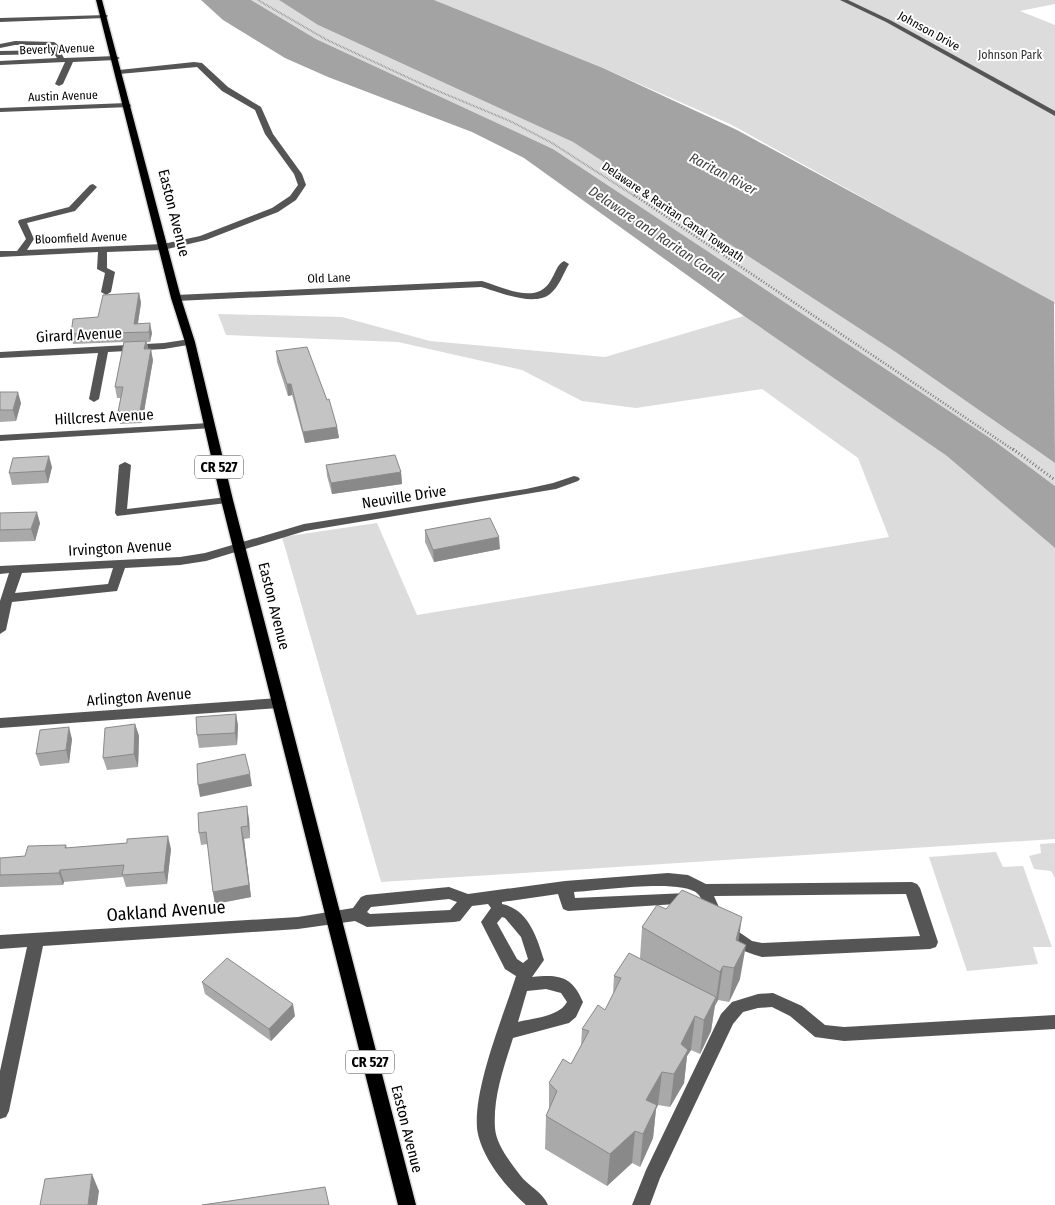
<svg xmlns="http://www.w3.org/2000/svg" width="1055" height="1205" font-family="'Fira Sans Condensed',sans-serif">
<rect width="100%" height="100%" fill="#fff"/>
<g fill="#dcdcdc">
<polygon points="251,0 279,0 318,25 573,142 897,353 1055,463 1055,486 993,440 553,149 316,39"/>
<polygon points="434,0 1055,0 1055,4 1020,11 1055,25 1055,304 732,125 603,68"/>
<polygon points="218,314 342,317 430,341 605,357 744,316 948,456 1055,548 1055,839 381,882 282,537 377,523 417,615 889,537 858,458 762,389 636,408 582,401 522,370 398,342 226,335"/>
<polygon points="1055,843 1055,878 1051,871 1034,869 1029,856 1041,853 1040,844"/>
<polygon points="996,852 1003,867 1023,866 1052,947 1033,947 1038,964 967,971 929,857"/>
</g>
<g fill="#a3a3a3">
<polygon points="201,0 251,0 316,39 553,149 993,440 1055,486 1055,548 947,456 744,316 524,158 472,132 328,77 285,58 223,20"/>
<polygon points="279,0 434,0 603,68 737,130 1054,302 1055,463 897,353 573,142 318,25"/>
</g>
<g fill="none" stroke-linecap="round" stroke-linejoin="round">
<defs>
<polygon id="major" points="96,0 102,0 181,298 195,342 233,500 416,1205 398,1205 221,500 185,342 171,298"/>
</defs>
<use href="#major" stroke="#dbdbdb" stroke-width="3"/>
<polyline stroke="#777" stroke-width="2" stroke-dasharray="0.5 1" stroke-linecap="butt" points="258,0 325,39 426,86 510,121 552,143 636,197"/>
<polyline stroke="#777" stroke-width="2.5" stroke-dasharray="1 2" stroke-linecap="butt" points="634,195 1015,451"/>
<polyline stroke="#777" stroke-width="3" stroke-dasharray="1 2.5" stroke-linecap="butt" points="1013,449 1055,480"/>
<g fill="#555" fill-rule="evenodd">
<polygon points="840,0 848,0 890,20 1055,111 1055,116 886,22"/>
<polygon points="107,15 108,16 105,18 0,22 0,18"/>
<path d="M 15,41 L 54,42 C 61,46 60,52 64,58 L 116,56 L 120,58 L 116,60 L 73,62 L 63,84 L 59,86 L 55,84 L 65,62 L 0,65 L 0,61 L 57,58 L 54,54 L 0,55 L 0,51 L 53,50 L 50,45 L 15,45 L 0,48 L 0,44 Z"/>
<polygon points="194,62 202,63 228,87 261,107 273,134 302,174 306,185 296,200 278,212 206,240 163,250 107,252 107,268 115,272 111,292 106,295 101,292 105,273 97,269 98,252 0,257 0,251 17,251 26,239 18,222 19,220 69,207 90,185 93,184 97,187 75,211 27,223 34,239 27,250 163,244 200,236 272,208 290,196 298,185 294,174 265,134 255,110 222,91 197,67 119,74 115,72 119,70"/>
<polygon points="127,103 131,105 130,107 0,112 0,108"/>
<path d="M 564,261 L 569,264 C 563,274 559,287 550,294 C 534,307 499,292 481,287 L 176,301 L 171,298 L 176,295 L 482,281 C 503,287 537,306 551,280 C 555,274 557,264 564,261 Z"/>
<polygon points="190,339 194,340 194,344 164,349 108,352 99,399 94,402 89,399 98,353 0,358 0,352 164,343"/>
<polygon points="209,423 214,426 213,428 0,441 0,435"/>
<polygon points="125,462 131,465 127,509 227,497 233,500 227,503 117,516 115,513 119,465"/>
<path d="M 574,476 L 578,477 L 580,479 L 578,481 L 556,489 L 305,531 L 206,561 L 180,565 L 125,568 L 117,591 L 12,602 L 6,630 L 0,634 L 0,601 L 9,573 L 0,574 L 0,566 L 180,557 L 205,553 L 304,524 L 526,489 L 553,483 ZM 113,568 L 108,584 L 15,593 L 22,573 Z"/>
<polygon points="279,698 284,700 286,703 284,706 279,708 0,728 0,718"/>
<path d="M 668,873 L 688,875 L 706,884 L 912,882 L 917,884 L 920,888 L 938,942 L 936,947 L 930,949 L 762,957 C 740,951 718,940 708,918 C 706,912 703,899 698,894 C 682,878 598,891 574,892 L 575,898 L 687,893 L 692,895 L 695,899 L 692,903 L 568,911 L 563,909 L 558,894 L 502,902 L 502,904 C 528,909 537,937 544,960 L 532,977 C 559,974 572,976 583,1002 L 576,1017 L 569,1023 L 513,1038 C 504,1067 493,1096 495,1128 C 496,1144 510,1162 520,1175 C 528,1186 543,1192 548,1205 L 526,1205 C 506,1187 480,1156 477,1128 C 474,1086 503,1017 516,976 L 505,969 L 481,922 L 491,908 L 488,904 L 472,906 L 460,921 L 454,922 L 367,927 L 355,921 L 298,929 L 43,946 L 9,1111 L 6,1117 L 0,1119 L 0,1071 L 27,947 L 0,949 L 0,935 L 298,917 L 353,908 L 361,897 L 366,895 L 449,887 L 468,894 L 565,881 ZM 906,894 L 920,936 L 762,943 L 752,941 L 726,923 L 714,896 ZM 449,899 L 457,902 L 450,910 L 370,914 L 367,912 L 371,907 ZM 502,917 L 505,918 L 521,937 L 528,959 L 523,963 L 517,959 L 497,923 ZM 546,989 L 561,993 L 567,1002 C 559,1017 533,1018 518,1022 L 527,991 Z"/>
<polygon points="773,993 802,1006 825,1025 844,1027 1055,1015 1055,1029 844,1041 815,1037 790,1016 772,1007 758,1008 743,1012 733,1024 660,1178 650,1205 632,1205 646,1170 721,1014 732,1002 758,994"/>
</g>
<use href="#major" fill="#000" fill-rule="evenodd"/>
</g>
<g fill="#a9a9a9">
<polygon points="139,293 141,303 138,324 152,333 150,342 147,342 148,349 153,360 142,423 120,424 118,412 121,398 117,398 115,387 124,342 73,344 71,334"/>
<polygon points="276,351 327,400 337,427 339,438 305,443 292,395 288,396 277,362"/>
<polygon points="0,392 21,403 16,421 0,422"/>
<polygon points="326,465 401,472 402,484 332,494 327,476"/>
<polygon points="52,467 48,483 12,485 9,473"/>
<polygon points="0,513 40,523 35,541 0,542"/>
<polygon points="425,530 500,549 434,562 425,542"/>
<polygon points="236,714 238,726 237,745 199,748 197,735"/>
<polygon points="135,724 139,736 138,767 107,770 103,758"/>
<polygon points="72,739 69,763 40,766 36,754"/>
<polygon points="249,819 250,838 244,839 251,897 215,904 213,892 208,844 201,845 199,833"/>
<polygon points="66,845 67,848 171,849 167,884 126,887 123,877 64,882 63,885 0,887 0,858 25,856"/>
<polygon points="642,927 738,941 740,979 729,1002 718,1000 715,1006 711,1031 700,1054 691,1050 687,1056 684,1083 670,1107 658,1105 656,1109 653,1138 640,1167 632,1163 607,1186 545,1149 546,1116 549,1109 549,1083 571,1064 581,1046 582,1029 605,1010 613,995 614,976 640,958"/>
<polygon points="202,982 295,1016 271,1041 205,994"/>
</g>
<g fill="#898989">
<polygon points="139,293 141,303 136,334 134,324"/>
<polygon points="150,323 152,333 150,342 149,332"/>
<polygon points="146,341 148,352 144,349"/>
<polygon points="151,349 153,360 142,423 140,411"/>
<polygon points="287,384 291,384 292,395 288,396"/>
<polygon points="18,392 21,403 16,421 13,410"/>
<polygon points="337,427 339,438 305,443 303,432"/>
<polygon points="49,456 52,467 48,483 45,471"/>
<polygon points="401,472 402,484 332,494 331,483"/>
<polygon points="37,512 40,523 35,541 31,529"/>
<polygon points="499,537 500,549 434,562 433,550"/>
<polygon points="236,714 238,726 237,745 235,733"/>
<polygon points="135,724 139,736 138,767 134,754"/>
<polygon points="69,727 72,739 69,763 66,750"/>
<polygon points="250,774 252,786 200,797 198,785"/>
<polygon points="247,806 249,819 250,838 248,826"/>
<polygon points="241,827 244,839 251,897 215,904 213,892"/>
<polygon points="168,836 171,849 167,884 164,872"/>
<polygon points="60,870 64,882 63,885 59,873"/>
<polygon points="742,917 737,952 736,940"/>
<polygon points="746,945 740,979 729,1002 734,968"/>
<polygon points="723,966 718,1000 715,1006 720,972"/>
<polygon points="716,997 711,1031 700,1054 704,1020"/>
<polygon points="293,1004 295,1016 271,1041 269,1029"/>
<polygon points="695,1016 691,1050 687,1056 684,1083 670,1107 674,1074 681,1044"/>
<polygon points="662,1072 658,1105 656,1109 653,1138 640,1167 646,1100"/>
<polygon points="635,1131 632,1163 607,1186 610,1154"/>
<polygon points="92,1174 99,1191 97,1205 88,1205"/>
</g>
<g fill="#c4c4c4" stroke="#898989">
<polygon points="139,293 134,324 150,323 149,332 71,334 73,319 98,317 103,295"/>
<polygon points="146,341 144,349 151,349 140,411 118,412 123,387 115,387 124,342"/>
<polygon points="307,347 327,400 329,399 337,427 303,432 291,384 287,384 276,351"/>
<polygon points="0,392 18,392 13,410 0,410"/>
<polygon points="395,455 401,472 331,483 326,465"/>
<polygon points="49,456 45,471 9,473 13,458"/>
<polygon points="37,512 31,529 0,530 0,513"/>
<polygon points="490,518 499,537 433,550 425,530"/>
<polygon points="236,714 235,733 197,735 196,717"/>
<polygon points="135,724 134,754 103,758 105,728"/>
<polygon points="69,727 66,750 36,754 40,730"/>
<polygon points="245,754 250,774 198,785 197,764"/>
<polygon points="247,806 248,826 241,827 249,885 213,892 206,832 199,833 198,813"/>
<polygon points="168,836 164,872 122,875 124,865 60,870 59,873 0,875 0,858 25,856 28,846 66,845 65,848 127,843 127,839"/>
<polygon points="682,890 742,917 736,940 746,945 734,968 723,966 720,972 642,927 657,905 666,909"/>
<polygon points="629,953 716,997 704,1020 695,1016 681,1044 688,1050 674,1074 662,1072 646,1100 657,1105 643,1134 635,1131 610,1154 546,1116 557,1091 549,1083 563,1059 571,1064 589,1031 582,1029 598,1005 605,1010 621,978 614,976"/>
<polygon points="227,958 293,1004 269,1029 202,982"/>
<polygon points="92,1174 88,1205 40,1205 45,1179"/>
<polygon points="325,1187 329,1205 202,1205"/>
</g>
<g text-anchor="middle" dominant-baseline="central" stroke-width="4" stroke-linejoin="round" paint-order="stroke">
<g font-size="12" fill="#000" stroke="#fff">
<text transform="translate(929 31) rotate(29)">Johnson Drive</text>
<text transform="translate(57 49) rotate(-2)">Beverly Avenue</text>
<text transform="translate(63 96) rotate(-2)">Austin Avenue</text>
<text transform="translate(673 212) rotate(34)">Delaware &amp; Raritan Canal Towpath</text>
<text transform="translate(81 238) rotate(-2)">Bloomfield Avenue</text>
<text transform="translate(329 278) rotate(-2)">Old Lane</text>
</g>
<g font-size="12" fill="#333" stroke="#fff">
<text x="1010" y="55">Johnson Park</text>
</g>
<g font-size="14" font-style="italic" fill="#444" stroke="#fff">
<text transform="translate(723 174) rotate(28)">Raritan River</text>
<text transform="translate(656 234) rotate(34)">Delaware and Raritan Canal</text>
</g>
<g fill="#fff" stroke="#4c4c4c" stroke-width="1">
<rect x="195" y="455.5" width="48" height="23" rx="4"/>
<rect x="346" y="1050.5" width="48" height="23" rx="4"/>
</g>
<g font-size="14" font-weight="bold" fill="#000">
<text x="219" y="467">CR 527</text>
<text x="370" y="1062">CR 527</text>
</g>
<g font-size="15" fill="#000" stroke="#fff">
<text transform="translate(174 213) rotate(76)">Easton Avenue</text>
<text transform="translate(79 335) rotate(-3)">Girard Avenue</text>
<text transform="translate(104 417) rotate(-3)">Hillcrest Avenue</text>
<text transform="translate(404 497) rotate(-9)">Neuville Drive</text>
<text transform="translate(120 548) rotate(-3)">Irvington Avenue</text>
<text transform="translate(274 606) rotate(76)">Easton Avenue</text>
<text transform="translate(139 697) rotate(-4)">Arlington Avenue</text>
<text transform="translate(407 1129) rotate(76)">Easton Avenue</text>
</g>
<g font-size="18" fill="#000" stroke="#fff">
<text transform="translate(166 911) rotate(-4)">Oakland Avenue</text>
</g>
</g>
</svg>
